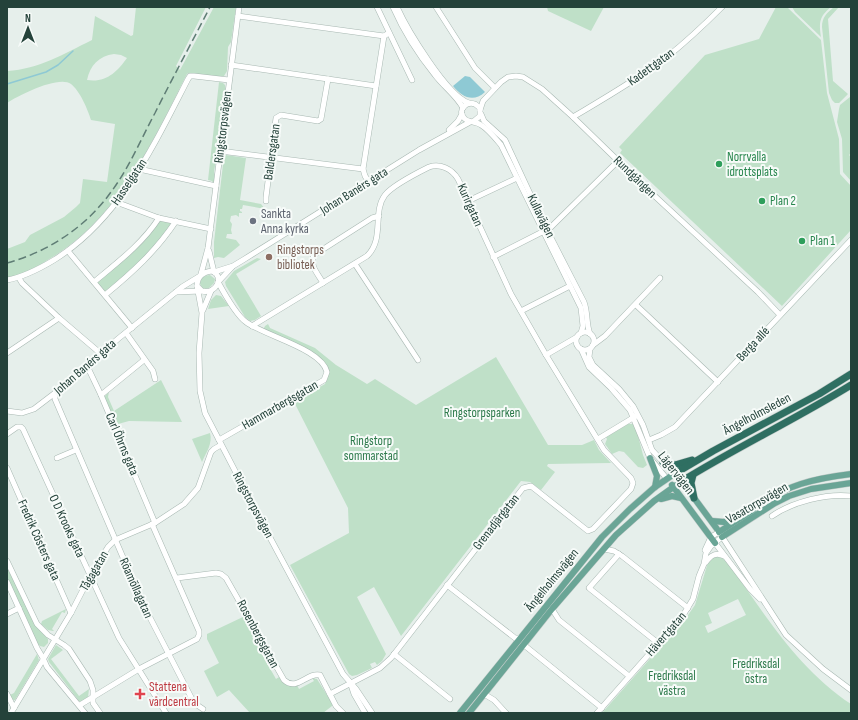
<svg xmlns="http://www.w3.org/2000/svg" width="858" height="720" font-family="'Sofia Sans Condensed',sans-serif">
<rect width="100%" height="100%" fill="#e6efeb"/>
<g fill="#bfe0c8" fill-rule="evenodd">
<path d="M 136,7 L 206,7 L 176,66 L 180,70 L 214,7 L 236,7 L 231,42 L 228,47 L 227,71 L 224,76 L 220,77 L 189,73 L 187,74 C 151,144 118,220 46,261 C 34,269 21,275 7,278 L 7,249 L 25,242 L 30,235 L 64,217 L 76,207 L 80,203 L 83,179 L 107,182 L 115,124 L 91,120 C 88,110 80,91 71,84 C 59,75 19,95 7,103 L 7,71 C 40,69 63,54 92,40 L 95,16 L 131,36 L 133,35 ZM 114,54 L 121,55 L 127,58 C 117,72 106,83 87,80 C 90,65 99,56 114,54 Z"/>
<polygon points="547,7 604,7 591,31 548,11"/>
<polygon points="776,7 787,7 821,40 827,93 839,139 840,174 851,186 851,230 782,306 620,153 622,150 619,147 705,55 759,39"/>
<path d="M 792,7 L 831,7 C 819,17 819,22 821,37 L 795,12 Z"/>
<path d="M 834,7 L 839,7 L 828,19 L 833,81 L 848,94 L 839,103 L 835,103 L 832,100 L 829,93 L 822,27 C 822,17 827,13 834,7 Z"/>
<polygon points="219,82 223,83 225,85 226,95 214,172 215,180 213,183 212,181 208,180"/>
<polygon points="850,97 851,153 849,155 851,157 851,181 843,172 842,139 837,122 839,109 840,105"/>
<polygon points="226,155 246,158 240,200 261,204 265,209 243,205 242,209 240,209 240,211 242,212 242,213 239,213 239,217 236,215 231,216 230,221 232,224 231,230 232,234 227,234 226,238 236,240 240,245 224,258 218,257 214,258 214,242 224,156"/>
<polygon points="159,220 168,221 170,223 171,227 139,265 104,293 97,284 97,282"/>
<polygon points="257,258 261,259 236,274 261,316 255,320 250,321 245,317 226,286 225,282 234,271"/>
<path d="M 210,275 L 215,279 L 214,283 L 209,288 L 203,289 L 200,284 C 200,278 205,275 210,275 Z"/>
<polygon points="216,295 221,296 229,306 208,309 211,300"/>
<polygon points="268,324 270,328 315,348 336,365 367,384 375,379 416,405 496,357 548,445 582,445 594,440 599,450 611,463 548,464 547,466 555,472 541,490 530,482 521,481 401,636 374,587 357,597 386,654 382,661 377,665 375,662 370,664 372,668 357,675 352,676 349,674 290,565 349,533 348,508 294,402 325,384 328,376 325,364 265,331 264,328 265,326"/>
<polygon points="161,380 182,422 129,421 118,424 116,423 105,399 105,396 109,392 108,397 114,411"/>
<polygon points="628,424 633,424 636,428 643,455 647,465 643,468 638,467 624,452 619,451 612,454 605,444 607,439 606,437"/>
<path d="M 210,433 C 213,443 206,453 202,462 L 192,439 Z"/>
<path d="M 716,556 L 721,557 L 729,564 C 765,615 798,669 851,704 L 851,713 L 602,713 L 686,618 L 695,605 L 709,559 ZM 738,599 L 746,615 L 708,633 L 705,626 L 712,623 L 708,613 Z"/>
<polygon points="7,566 33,621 38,628 48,639 48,643 44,647 40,646 37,643 7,577"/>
<polygon points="66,609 65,613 62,612 52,629 54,631 53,631 48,630 41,624 42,621"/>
<polygon points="245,616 255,635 252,637 276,679 279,677 282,682 297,685 299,689 314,681 312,678 317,679 332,703 332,706 323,713 250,713 229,690 217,697 204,671 219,663 207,639 207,634"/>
<polygon points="56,645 63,650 51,659 79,696 89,689 88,697 82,701 79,701 49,662 48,659"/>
<polygon points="37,654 39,660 15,700 13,700 10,695 14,693"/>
</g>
<path fill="#8ec9d4" d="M 465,76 L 470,77 L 485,92 C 473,103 462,97 453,86 Z"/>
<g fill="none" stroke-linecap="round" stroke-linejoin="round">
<polyline stroke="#8ec9d4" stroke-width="1.5" points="7,84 46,72 58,65 73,51"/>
<defs>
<g id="minor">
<polyline points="377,7 412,80"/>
<path d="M 393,7 C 404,32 418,54 435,75 C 443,86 457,96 463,108"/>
<path d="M 397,7 C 407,29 447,96 469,103"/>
<polyline points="436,7 475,68 495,88"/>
<polyline points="238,16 384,36 389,33"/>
<polyline points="231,65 376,86"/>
<polyline points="480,110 483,101 501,82 508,77 516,76 523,77 542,89 573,117 645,187 758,292 780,315"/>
<path d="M 481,114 L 484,121 L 505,140 L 547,230 L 584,302 C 588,312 586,324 590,334"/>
<path d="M 573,117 C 605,98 638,79 667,57 C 687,41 705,24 722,7"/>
<path d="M 474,121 L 480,116 L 480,108 L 475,104 C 466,101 457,110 464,118 C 468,123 476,121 481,125 C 489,130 495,138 501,145 L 581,308 L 583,326 L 581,333"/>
<polyline points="449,130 458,121 462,114"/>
<polyline points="220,151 363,169"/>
<polyline points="139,169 216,186"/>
<polyline points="369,182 365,176 363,169 384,36"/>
<polyline points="266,201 266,197 276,118 281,115 318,121 321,119 328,79"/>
<polyline points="468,201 517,178"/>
<polyline points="116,202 159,218 211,229"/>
<polyline points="68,251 132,328"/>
<polyline points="209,251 214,272"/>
<polyline points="493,257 550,228 618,161"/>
<polyline points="355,264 418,360"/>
<path d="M 212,271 C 226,277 215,295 202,291 L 197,286 C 197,276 203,272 212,271 Z"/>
<polyline points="214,272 233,266 243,260 419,150 470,122"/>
<polyline points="201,274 208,248 239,7"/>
<polyline points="19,278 22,283 59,318 100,353"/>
<path d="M 7,280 C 24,277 39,269 54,260 C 120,219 154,145 188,79 L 190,76 L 194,76 L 229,80"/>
<polyline points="219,281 232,267"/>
<path d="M 94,282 C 118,262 142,244 159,218"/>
<path d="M 218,282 C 224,293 236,315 246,322 C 265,336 322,349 327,372 L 324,380 L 219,440"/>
<path d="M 323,283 C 318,274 309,265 314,255 L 372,218 L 379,216"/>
<polyline points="197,286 202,313 199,353 200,391 205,413 259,517 343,674 356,689 372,713"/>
<polyline points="176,292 201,291"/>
<path d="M 105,295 C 133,272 156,251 176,221"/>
<polyline points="636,305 718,382"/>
<polyline points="203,310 211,291"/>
<polyline points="521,311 570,286"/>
<path d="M 252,326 L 367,256 C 385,239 372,212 385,195 C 392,186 419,172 429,167 C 440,163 452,169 458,179 L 511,294 L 546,355 L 604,450 L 631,478 L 633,483 L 631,489 L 593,529 L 588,531 L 531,486 L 523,488 L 391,658 L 380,668 L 330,694"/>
<circle cx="585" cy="341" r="9"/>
<polyline points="126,333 153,371 155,379"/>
<polyline points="593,345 605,336 660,278"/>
<polyline points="581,349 589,367 611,388 630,410 650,458 667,479"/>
<polyline points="590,349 589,357 593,365 619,389 633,406 643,425 652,450 674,474"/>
<polyline points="7,353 59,318"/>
<polyline points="546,355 577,337"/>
<polyline points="86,366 90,372 101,395 155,523"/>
<polyline points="55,393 55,399 143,604 194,703 203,709"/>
<polyline points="101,395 144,360"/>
<polyline points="7,411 22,413 34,409 55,393 119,338 182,287 200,276"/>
<polyline points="7,434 17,427 21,427 23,429 119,638 166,713"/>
<polyline points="598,439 636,416"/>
<polyline points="649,440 661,435 675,427 851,240"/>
<polyline points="57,458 76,450"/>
<polyline points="7,468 71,613"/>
<path d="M 772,516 C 792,502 827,493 851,496"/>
<polyline points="721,535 786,635 823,669 851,690"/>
<polyline points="715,543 750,589 760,599"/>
<polyline points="604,549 614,551 622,556 688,608"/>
<polyline points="705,550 711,537 719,532"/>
<polyline points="619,554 589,588 658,643"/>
<polyline points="7,561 37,624 48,635 64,645 69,649 90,681 93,690 93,703 100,713"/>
<path d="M 706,562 C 711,555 716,552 724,556"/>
<path d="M 177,578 L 216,573 L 221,574 L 226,578 L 284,680 C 297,692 307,672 320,675 L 336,706 L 343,713"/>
<polyline points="7,582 37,648 43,658 47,667 85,713"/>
<polyline points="447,585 515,638 520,638"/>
<polyline points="552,609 559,620 629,676"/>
<polyline points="7,614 19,608"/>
<polyline points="524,645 602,708"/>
<polyline points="394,654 450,699"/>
<polyline points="351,685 354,694 365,713"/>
<polyline points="7,694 14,708"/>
<polyline points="484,694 494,700 506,713"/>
<polyline points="80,705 139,669 197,639 199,635 199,631 152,524"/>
<polyline points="11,713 71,613 90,576 108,547 115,540 155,523 184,504 198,488 211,452 214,449 221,445"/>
<polyline points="597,713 682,617 693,599 699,576 704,564 706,553 711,546 722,537"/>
</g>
<g id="major">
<polyline points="650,458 657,476 655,487"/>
<polyline points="672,485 715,543"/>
<polyline points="661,499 672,496 681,498"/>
<polyline points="712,521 724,522 735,517"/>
<path d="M 719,532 L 753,510 L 755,506 C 789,485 811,479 851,474"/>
<polyline points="722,537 775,503 789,496 811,489 851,483"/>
<polyline points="460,713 602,537 630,509 655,487 674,474 686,487 717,529"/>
<polyline points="469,713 552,609 616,535 654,501 682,481"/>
</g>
<g id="highway">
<polyline points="663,462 675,465 692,460"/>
<polyline points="674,474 713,451 819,394 851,374"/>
<polyline points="693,475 691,483 694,498"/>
<path d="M 682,481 C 737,447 796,419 851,385"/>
</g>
</defs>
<use href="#minor" stroke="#a8b8b2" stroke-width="6"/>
<use href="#major" stroke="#c2cac8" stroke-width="7"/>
<use href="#highway" stroke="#c2cac8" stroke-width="8"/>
<use href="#minor" stroke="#fff" stroke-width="5"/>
<use href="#major" stroke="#6aa596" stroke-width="6"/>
<use href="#highway" stroke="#2f6f62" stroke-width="7"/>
<path stroke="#5f7d75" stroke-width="1.5" stroke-dasharray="8 4" stroke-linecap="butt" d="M 7,263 C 48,252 86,227 111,192 C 129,168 141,139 155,113 C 173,77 192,42 210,7"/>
</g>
<g fill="#2e9e5b" stroke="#f7fbf9" stroke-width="1.5">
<circle cx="719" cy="164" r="4"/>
<circle cx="762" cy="201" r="4"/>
<circle cx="802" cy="241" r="4"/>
</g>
<circle fill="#6b7280" stroke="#f7fbf9" stroke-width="1.5" cx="253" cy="221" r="4"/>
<circle fill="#8d6e63" stroke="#f7fbf9" stroke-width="1.5" cx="269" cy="257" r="4"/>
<path fill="#e0444e" stroke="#f7fbf9" stroke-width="1.5" d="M138 688h4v4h4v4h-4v4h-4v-4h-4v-4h4z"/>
<g text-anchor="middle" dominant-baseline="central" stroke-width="4" stroke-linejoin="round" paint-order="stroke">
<g font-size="13" fill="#24423a" stroke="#f7fbf9">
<text transform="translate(651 67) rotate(-36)">Kadettgatan</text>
<text transform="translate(223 127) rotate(-83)">Ringstorpsvägen</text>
<text transform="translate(272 152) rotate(-82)">Baldersgatan</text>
<text transform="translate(635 177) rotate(44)">Rundgången</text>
<text transform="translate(129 182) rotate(-56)">Hasselgatan</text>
<text transform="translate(354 191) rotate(-32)">Johan Banérs gata</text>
<text transform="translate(470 205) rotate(66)">Kurirgatan</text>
<text transform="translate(541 216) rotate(64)">Kullavägen</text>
<text transform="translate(753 344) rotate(-47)">Berga allé</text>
<text transform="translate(85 367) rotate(-41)">Johan Banérs gata</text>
<text transform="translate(280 405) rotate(-30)">Hammarbergsgatan</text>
<text transform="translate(757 414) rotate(-28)">Ängelholmsleden</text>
<text transform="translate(122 444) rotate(67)">Carl Öhrns gata</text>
<text transform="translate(676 473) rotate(52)">Lägervägen</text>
<text transform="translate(757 503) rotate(-30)">Vasatorpsvägen</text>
<text transform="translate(253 505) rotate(62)">Ringstorpsvägen</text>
<text transform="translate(496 522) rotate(-52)">Grenadjärgatan</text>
<text transform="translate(67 526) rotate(65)">O D Krooks gata</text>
<text transform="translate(39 540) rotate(66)">Fredrik Cösters gata</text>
<text transform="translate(94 571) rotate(-60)">Tågagatan</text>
<text transform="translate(552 580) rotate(-51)">Ängelholmsvägen</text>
<text transform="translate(136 588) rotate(66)">Röamöllagatan</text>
<text transform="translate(258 634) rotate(62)">Rosenbergsgatan</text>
<text transform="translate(666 634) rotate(-49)">Hävertgatan</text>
</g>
<g font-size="13" fill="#27864d" stroke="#f7fbf9" text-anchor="start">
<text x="727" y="157">Norrvalla<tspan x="727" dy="15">idrottsplats</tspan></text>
<text x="770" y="201">Plan 2</text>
<text x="810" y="241">Plan 1</text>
</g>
<g font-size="13" fill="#5b616d" stroke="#f7fbf9" text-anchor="start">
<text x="261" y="214">Sankta<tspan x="261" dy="15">Anna kyrka</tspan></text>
</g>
<g font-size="13" fill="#785e54" stroke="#f7fbf9" text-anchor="start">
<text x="277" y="250">Ringstorps<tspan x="277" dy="15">bibliotek</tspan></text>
</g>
<g font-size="13" fill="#2d7a4b" stroke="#f7fbf9">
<text x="482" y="413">Ringstorpsparken</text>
<text x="371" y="441">Ringstorp<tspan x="371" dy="15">sommarstad</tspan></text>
<text x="756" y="664">Fredriksdal<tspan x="756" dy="15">östra</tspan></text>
<text x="672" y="676">Fredriksdal<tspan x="672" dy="15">västra</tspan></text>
</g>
<g font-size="13" fill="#be3a42" stroke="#f7fbf9" text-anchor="start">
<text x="149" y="687">Stattena<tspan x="149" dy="15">vårdcentral</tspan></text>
</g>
</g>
<rect width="858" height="720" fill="none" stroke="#24423a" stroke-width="16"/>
<g transform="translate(28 28)" stroke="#f7fbf9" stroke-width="3" paint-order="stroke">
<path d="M0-3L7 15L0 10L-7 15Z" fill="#24423a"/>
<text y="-6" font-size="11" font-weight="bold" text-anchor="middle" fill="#24423a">N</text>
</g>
</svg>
